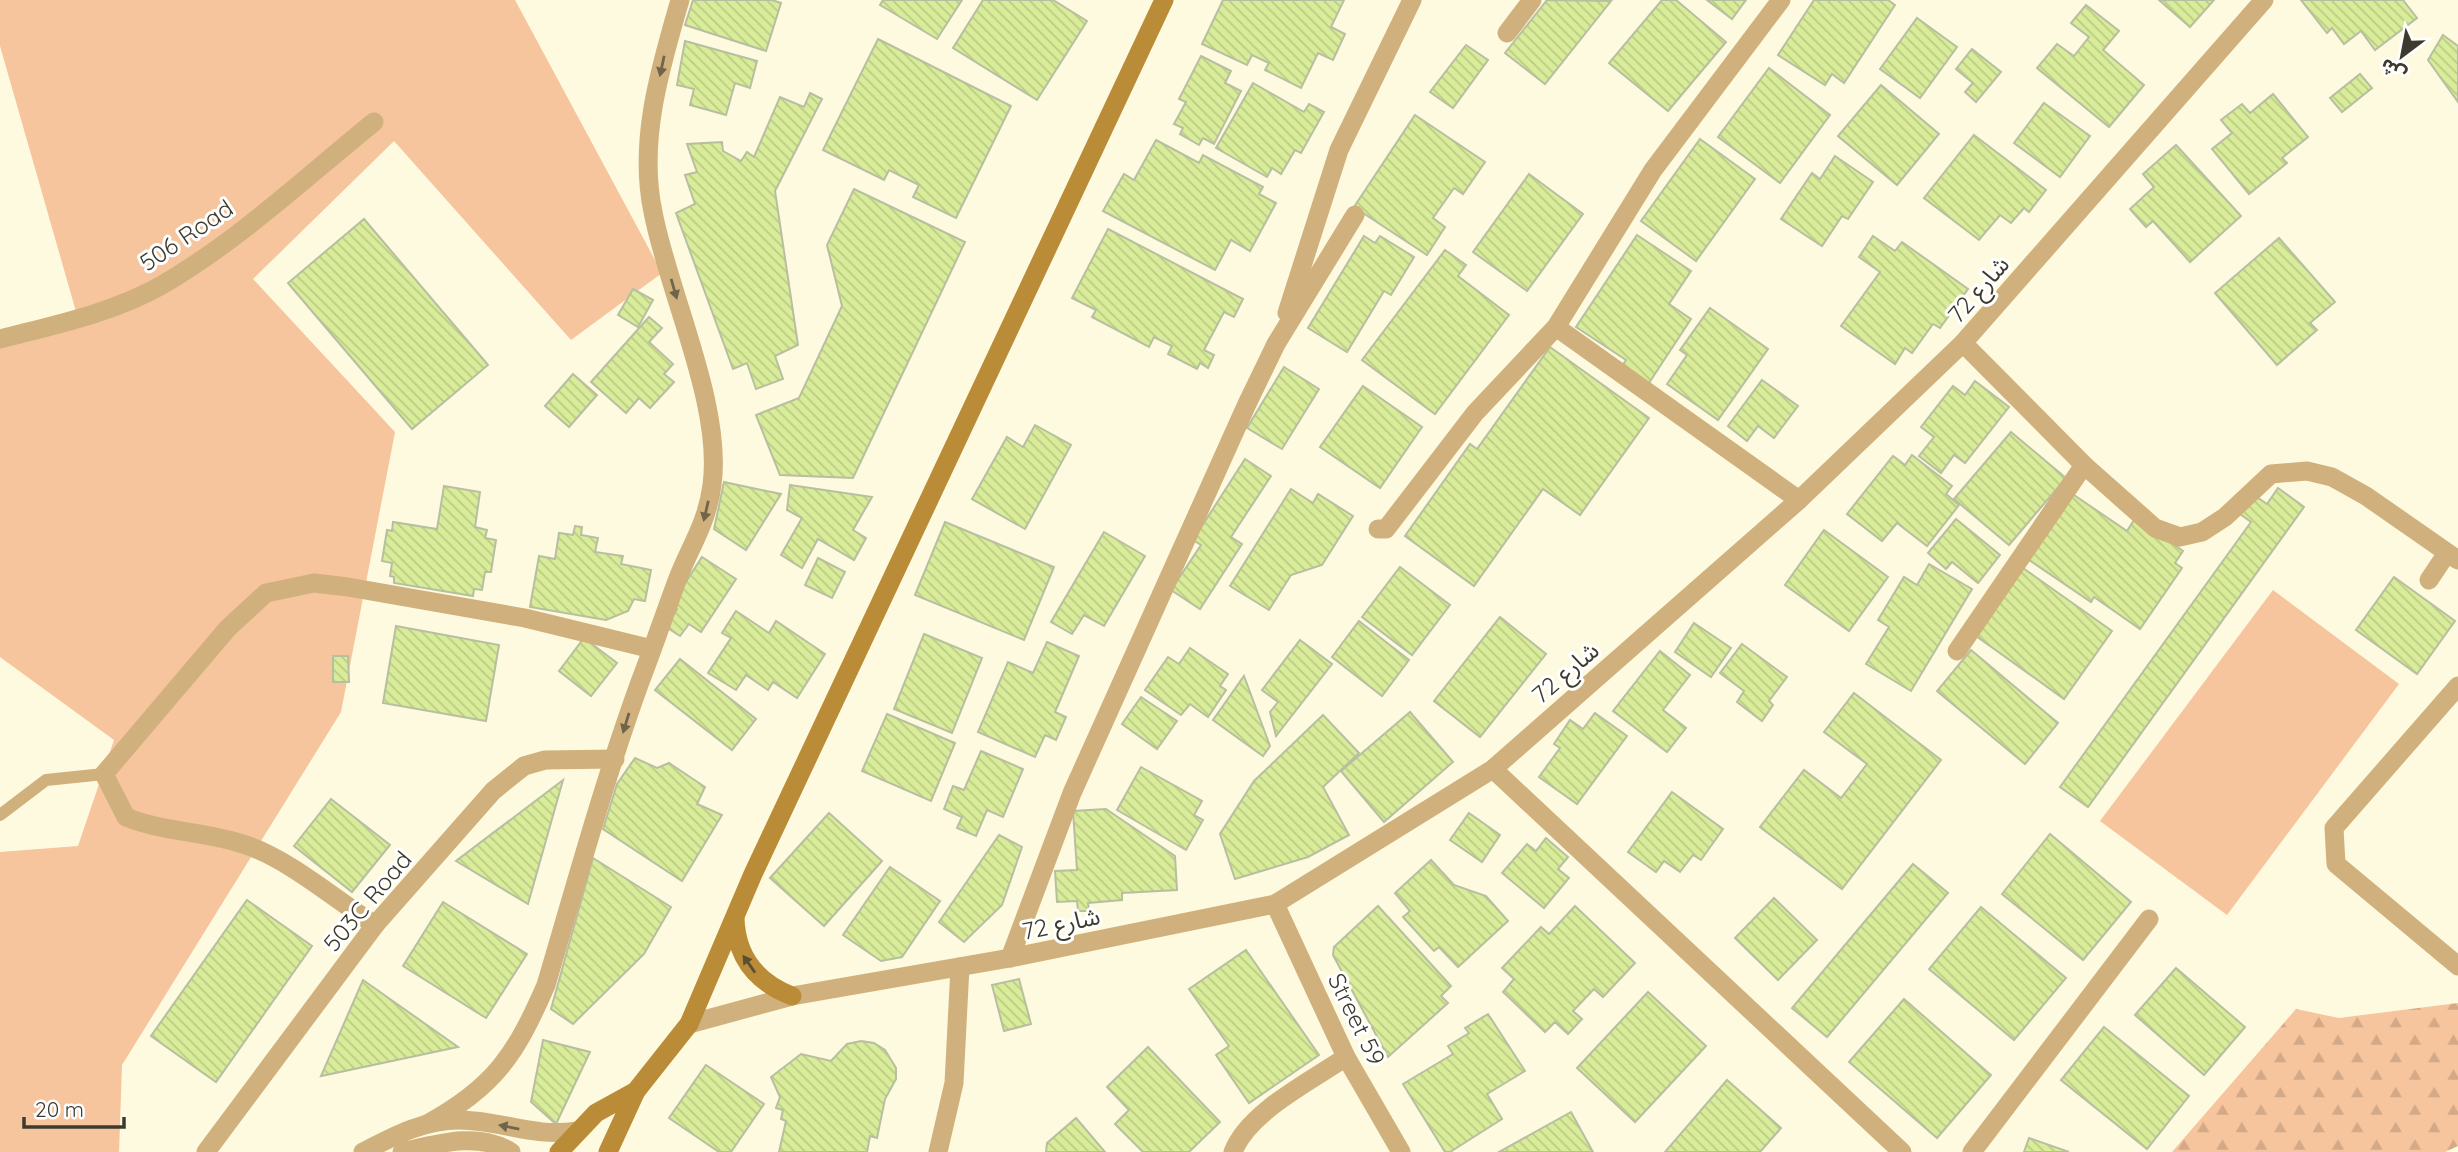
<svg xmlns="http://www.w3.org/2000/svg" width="2458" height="1152" font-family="Quicksand,'Noto Sans Arabic',sans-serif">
<defs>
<pattern id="forest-firs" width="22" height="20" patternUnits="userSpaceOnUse" patternTransform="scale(1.75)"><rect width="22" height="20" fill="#f6c49d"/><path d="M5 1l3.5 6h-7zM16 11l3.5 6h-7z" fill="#d4a988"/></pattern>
<pattern id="building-back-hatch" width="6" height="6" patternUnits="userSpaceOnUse" patternTransform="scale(1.75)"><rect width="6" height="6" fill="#d9ec99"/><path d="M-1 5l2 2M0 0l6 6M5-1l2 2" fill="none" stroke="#bbcb84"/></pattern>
</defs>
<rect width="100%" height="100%" fill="#fefae0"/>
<g fill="#f6c49d">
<polygon points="0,0 515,0 662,273 571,340 394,141 253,279 395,432 341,712 122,1065 119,1152 0,1152 0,852 78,846 114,740 0,657 0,332 77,315 0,46"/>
<polygon points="2273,590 2399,684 2227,915 2100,821"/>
</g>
<polygon fill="url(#forest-firs)" points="2458,1003 2458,1146 2445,1152 2172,1152 2296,1009 2339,1018"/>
<g fill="url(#building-back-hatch)" stroke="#b7bfa1" stroke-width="2">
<polygon points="693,0 772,0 781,3 766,51 685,25"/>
<polygon points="883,0 962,0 937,39 880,5"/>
<polygon points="983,0 1053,0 1087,21 1037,100 953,48"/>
<polygon points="1223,0 1344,0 1331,27 1345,34 1333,60 1318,53 1301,88 1265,70 1269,63 1252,55 1247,65 1202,44"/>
<polygon points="1547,0 1611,1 1545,84 1505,53"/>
<polygon points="1662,0 1676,0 1726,42 1668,111 1609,63"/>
<polygon points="1707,0 1746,0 1732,19"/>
<polygon points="1814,0 1888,0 1895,5 1844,83 1832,74 1825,85 1778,55"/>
<polygon points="2159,0 2214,0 2190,27"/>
<polygon points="2301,0 2403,0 2417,18 2375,50 2361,31 2344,44 2332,28 2327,33"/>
<polygon points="2086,5 2119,31 2103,50 2144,85 2109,127 2037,68 2057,44 2074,56 2089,37 2071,23"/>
<polygon points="1917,18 1957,47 1920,98 1880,69"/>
<polygon points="2443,35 2458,46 2458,102 2428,60"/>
<polygon points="878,39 1011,106 956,218 913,197 919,185 889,170 884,180 823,150"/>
<polygon points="685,41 757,61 750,88 735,83 726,115 690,105 694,89 677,85"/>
<polygon points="1466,45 1488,60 1453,108 1430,92"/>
<polygon points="1972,49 2001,72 1976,102 1965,92 1973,83 1956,69"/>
<polygon points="1201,56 1231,71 1225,83 1241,91 1214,144 1203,138 1199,145 1180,134 1183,128 1174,124 1186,102 1179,99"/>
<polygon points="1769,68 1830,115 1780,183 1718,137"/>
<polygon points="2360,74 2372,88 2342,112 2330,98"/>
<polygon points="1253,83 1304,112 1309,104 1324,112 1301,153 1295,150 1281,174 1272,168 1267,177 1216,148"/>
<polygon points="1881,85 1939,134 1897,185 1838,136"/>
<polygon points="810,93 822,99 775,191 798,345 775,356 783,379 756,389 747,363 733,369 676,213 695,204 685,175 697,172 687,144 722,142 723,151 741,161 747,152 754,157 780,97 804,107"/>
<polygon points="2273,94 2308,137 2282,158 2287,163 2249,194 2212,149 2232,133 2221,120 2242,104 2250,113"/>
<polygon points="2044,103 2090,136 2060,177 2014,143"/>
<polygon points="1415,115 1485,162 1463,194 1454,188 1433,218 1445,227 1427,255 1354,207"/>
<polygon points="1974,135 2046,190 2029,212 2024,208 2011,223 2000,215 1979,240 1924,198"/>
<polygon points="1700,139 1755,179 1696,261 1641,221"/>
<polygon points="1156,140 1199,163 1203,155 1263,187 1259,194 1276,203 1250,251 1231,240 1215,270 1103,211 1124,174 1134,180"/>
<polygon points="2176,145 2241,216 2190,262 2153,221 2146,227 2130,209 2154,187 2143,174"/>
<polygon points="1835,156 1873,182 1848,219 1842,216 1822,246 1781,219 1812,173 1820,179"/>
<polygon points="1529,174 1583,214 1527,291 1473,252"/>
<polygon points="854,189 965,242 853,478 780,475 756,415 799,398 842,306 827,245"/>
<polygon points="364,219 488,365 412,429 288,283"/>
<polygon points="1108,229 1243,299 1234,317 1224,312 1204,350 1214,355 1208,368 1200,363 1197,369 1168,354 1172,346 1154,337 1149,347 1092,317 1096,310 1072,298"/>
<polygon points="1637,235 1691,271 1669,304 1691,319 1649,383 1622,366 1626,360 1576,327"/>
<polygon points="1364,236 1375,243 1380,236 1414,257 1391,295 1384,291 1347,352 1308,328"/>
<polygon points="1873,236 1895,251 1902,242 1968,289 1940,328 1933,324 1912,353 1905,348 1895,364 1841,326 1880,272 1859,257"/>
<polygon points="2279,238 2335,302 2310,323 2317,330 2277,365 2215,293"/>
<polygon points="1445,250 1466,265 1458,276 1509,315 1435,414 1362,360"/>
<polygon points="633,289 653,300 638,327 618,315"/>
<polygon points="1710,308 1768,349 1718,420 1667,384 1687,355 1680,350"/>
<polygon points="649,317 662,328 649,342 673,364 664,374 674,382 650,408 639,398 626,413 591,382"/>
<polygon points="1550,347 1649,418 1580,515 1543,489 1474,586 1405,536 1470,444 1477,449"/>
<polygon points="1284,367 1319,389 1282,449 1247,428"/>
<polygon points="573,374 597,395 569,427 545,406"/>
<polygon points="1762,380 1798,406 1774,438 1758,426 1747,441 1728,426"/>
<polygon points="1975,381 2009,407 1965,463 1954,455 1941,473 1919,456 1934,437 1921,427 1953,386 1965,395"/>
<polygon points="1363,386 1422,427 1380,488 1320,447"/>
<polygon points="1035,425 1071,445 1025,529 972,499 1007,437 1023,447"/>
<polygon points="2011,432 2066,478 2009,545 1954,499"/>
<polygon points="1912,455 1952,486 1946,494 1959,505 1927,546 1897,523 1882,541 1847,514 1893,456 1905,465"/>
<polygon points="1245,459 1271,476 1231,537 1242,544 1200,609 1171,590 1201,545 1193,540"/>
<polygon points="724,482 781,494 746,550 714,529"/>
<polygon points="790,485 872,497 853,530 866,538 854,560 818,539 802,568 781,555 802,518 787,510"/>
<polygon points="444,486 480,492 475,527 487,530 485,538 496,540 491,572 485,572 482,590 474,589 473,596 394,583 394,577 390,576 392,563 382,561 387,530 392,531 393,522 437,529"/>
<polygon points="2278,488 2304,507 2088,807 2060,787 2251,522 2240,514 2254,495 2267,504"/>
<polygon points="1291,489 1313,503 1318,494 1353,516 1322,565 1291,575 1269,610 1230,586"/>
<polygon points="2071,493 2127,531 2136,517 2183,551 2175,563 2182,568 2140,629 2094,597 2091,602 2026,558"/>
<polygon points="1956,519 2000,555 1978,583 1952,562 1946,569 1928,553"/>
<polygon points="945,522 1054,567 1024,640 915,595"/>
<polygon points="575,526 582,527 581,535 598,538 595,552 623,556 621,564 651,570 645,601 634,599 628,611 606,620 530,607 539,556 555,559 559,533 573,535"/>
<polygon points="1824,530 1888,577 1849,631 1785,585"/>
<polygon points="1104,532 1145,556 1104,626 1084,615 1072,634 1051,622"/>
<polygon points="702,557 736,579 701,632 689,624 680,636 666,627 677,609 671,605"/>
<polygon points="818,558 845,572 832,598 805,585"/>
<polygon points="1929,564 1972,589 1911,691 1866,664 1889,627 1878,620 1904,577 1917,585"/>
<polygon points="1400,567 1450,605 1412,655 1362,617"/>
<polygon points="2023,568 2112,631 2064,699 1976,636"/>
<polygon points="2394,577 2455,621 2417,674 2356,630"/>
<polygon points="736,611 769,633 776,621 825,654 797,698 773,682 768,690 746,675 736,690 708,673 731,638 722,633"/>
<polygon points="1500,617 1546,654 1480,737 1434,701"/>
<polygon points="1359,621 1409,660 1382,696 1332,657"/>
<polygon points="1694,623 1731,648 1711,677 1675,652"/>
<polygon points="396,626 499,645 486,721 383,703"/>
<polygon points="924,634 982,658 952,733 894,709"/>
<polygon points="584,638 617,663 591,696 559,671"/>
<polygon points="1300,640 1332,664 1276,736 1270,712 1278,702 1262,690"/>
<polygon points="1047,642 1079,656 1055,712 1066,717 1056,740 1045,735 1035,757 978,732 1008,662 1033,673"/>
<polygon points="1742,644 1787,677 1769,701 1773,705 1762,721 1737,702 1744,691 1720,673"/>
<polygon points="1190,648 1228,674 1220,686 1226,690 1208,717 1190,704 1181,715 1145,690 1168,657 1179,664"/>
<polygon points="1971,650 2058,723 2025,764 1937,691"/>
<polygon points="1660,651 1690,675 1663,710 1686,728 1667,752 1613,711"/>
<polygon points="333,656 348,656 349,682 333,682"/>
<polygon points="680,659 756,719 732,750 655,690"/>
<polygon points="1244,676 1270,746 1263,756 1213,720"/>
<polygon points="1854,693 1941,760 1842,889 1760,827 1804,770 1841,798 1867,764 1824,732"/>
<polygon points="1141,697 1177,721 1157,749 1122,724"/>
<polygon points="1410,712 1453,762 1384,822 1341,771"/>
<polygon points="1595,713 1627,736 1577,804 1539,777 1560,748 1554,744 1570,720 1583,729"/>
<polygon points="887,714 955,743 931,801 862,771"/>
<polygon points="1323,715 1359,753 1323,787 1349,835 1308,857 1235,879 1220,834 1254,781"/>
<polygon points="981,751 1023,769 1003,817 987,810 976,836 957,828 962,817 944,809 953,786 964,790"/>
<polygon points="635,758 657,768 669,763 705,787 697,804 722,815 682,881 603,829 617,784"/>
<polygon points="1141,767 1202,801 1194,815 1203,820 1186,850 1117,810"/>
<polygon points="563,780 528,904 456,861"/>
<polygon points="1672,792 1723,829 1701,860 1693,855 1680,872 1664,861 1656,872 1628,852"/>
<polygon points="331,799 390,845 352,892 294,846"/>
<polygon points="1106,809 1175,856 1177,890 1122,893 1122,900 1088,903 1089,911 1078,911 1077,901 1057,902 1055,871 1077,870 1073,811"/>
<polygon points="829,813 882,861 824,926 770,878"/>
<polygon points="1469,813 1500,835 1482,862 1450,840"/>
<polygon points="2050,834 2131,902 2083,960 2002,894"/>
<polygon points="999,835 1022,847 1002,905 964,942 939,922"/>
<polygon points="1546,838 1568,857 1558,869 1569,878 1544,908 1502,873 1527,844 1536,851"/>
<polygon points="593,858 671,907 644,954 573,1024 551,1009"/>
<polygon points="1431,860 1454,885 1486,896 1508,921 1458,967 1439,947 1434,951 1403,917 1410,911 1395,893"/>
<polygon points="1913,864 1948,893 1827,1037 1792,1008"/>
<polygon points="890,867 940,901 902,957 881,961 843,935"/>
<polygon points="1774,898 1817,940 1778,980 1735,938"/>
<polygon points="247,900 312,946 216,1082 151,1036"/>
<polygon points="443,902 527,954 486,1018 403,966"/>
<polygon points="1378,906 1451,986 1441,996 1448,1003 1388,1057 1333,955 1334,947"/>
<polygon points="1575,906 1635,963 1603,997 1594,989 1573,1011 1582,1019 1568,1034 1555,1022 1545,1032 1503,992 1514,979 1502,968 1541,927 1549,934"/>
<polygon points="1981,907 2066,978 2014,1040 1929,969"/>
<polygon points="1246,950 1319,1055 1249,1103 1216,1055 1229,1046 1189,989"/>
<polygon points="2176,968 2245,1027 2204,1075 2135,1015"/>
<polygon points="1019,979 1031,1024 1004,1031 992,985"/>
<polygon points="363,980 458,1047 321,1076"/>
<polygon points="1648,992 1706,1046 1635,1122 1577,1068"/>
<polygon points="1904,999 1991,1075 1937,1138 1849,1062"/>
<polygon points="1488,1014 1525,1071 1487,1094 1502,1119 1450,1152 1445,1152 1403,1084 1453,1054 1448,1046 1469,1033 1465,1028"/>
<polygon points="2104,1027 2189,1096 2147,1149 2061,1080"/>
<polygon points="543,1040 590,1052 556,1124 531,1102"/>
<polygon points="861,1041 874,1043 885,1050 896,1068 896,1079 885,1099 877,1138 870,1136 867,1152 779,1152 786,1121 781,1119 783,1110 776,1108 780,1097 771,1077 801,1054 831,1061 847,1044"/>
<polygon points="1148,1047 1220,1122 1189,1152 1143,1152 1115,1124 1129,1110 1107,1087"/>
<polygon points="706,1065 764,1104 731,1152 719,1152 669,1118"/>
<polygon points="1727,1080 1781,1128 1760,1152 1665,1152"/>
<polygon points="1571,1112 1593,1152 1499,1152"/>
<polygon points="1076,1118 1105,1152 1046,1152 1047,1143"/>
<polygon points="2029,1138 2069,1152 2024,1152"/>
</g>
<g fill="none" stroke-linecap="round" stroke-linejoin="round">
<polyline stroke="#d0b17e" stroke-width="12" points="0,815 46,780 104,774"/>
<g stroke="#d0b17e" stroke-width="19">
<polyline points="1507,33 1532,0"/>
<polyline points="1287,313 1339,150 1412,0"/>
<polyline points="1556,327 1799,500"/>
<path d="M 0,339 C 54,325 113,313 162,285 C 238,241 306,177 374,122"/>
<polyline points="1963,343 2084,465 2155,528 2180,537 2202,532 2225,517 2271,474 2307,471 2332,477 2366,496 2458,560"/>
<polyline points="1378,529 1386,529 1475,413 1556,327 1653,170 1781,0"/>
<polyline points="2429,580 2447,553"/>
<polyline points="1957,651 2084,465"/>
<polyline points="2458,686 2334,828 2336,864 2458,966"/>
<polyline points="1493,769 1902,1152"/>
<path d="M 375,925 C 336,900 290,860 246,845 C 207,831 165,833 126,817 L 104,774 L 228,628 L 266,593 L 314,583 L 348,587 L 525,618 L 652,649"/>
<polyline points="1010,958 1072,793 1247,404 1276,344 1355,215"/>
<polyline points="206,1152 375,925 493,791 524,766 545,760 615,759"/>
<polyline points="938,1152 954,1083 960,967"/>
<path d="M 1233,1152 C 1248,1112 1311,1081 1346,1057"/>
<polyline points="1972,1152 2149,919"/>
</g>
<g stroke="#d0b17e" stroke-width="19">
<polyline points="1275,904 1346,1057 1401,1152"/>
<polyline points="689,1024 792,996 1010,958 1275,904 1493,769 1799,500 1963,343 2264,0"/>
<path d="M 427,1124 C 495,1087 516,1054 546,985 C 576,884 604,781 640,682 C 653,648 665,613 678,578 C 691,545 707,523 712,485 C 723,405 668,292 653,212 C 638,141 660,69 680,0"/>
<path d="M 363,1152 C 394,1136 423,1120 459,1120 C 500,1120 535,1138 576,1131"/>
<path d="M 402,1152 C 437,1144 478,1131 511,1152"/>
</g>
<g stroke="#bb8c38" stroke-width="19">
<path d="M 735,918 C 736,957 756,982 792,996"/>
<polyline points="559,1152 596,1113 636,1091"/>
<polyline points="608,1152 636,1091 689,1024 753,874 1164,0"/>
</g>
</g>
<defs><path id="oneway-solid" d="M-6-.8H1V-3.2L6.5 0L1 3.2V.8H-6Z" transform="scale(1.75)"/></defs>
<g fill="#70644a">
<use href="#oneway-solid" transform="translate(662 66) rotate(102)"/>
<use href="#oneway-solid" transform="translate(674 289) rotate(74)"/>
<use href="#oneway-solid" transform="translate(706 511) rotate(103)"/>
<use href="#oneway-solid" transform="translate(626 723) rotate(107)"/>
<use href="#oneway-solid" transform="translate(509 1127) rotate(-169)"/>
</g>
<use fill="#5c4f30" href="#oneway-solid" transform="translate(749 964) rotate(-125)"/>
<g text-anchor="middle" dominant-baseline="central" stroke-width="6" stroke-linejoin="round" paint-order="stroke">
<g font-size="24" fill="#3d3b2e" stroke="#fff">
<text transform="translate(186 235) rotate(-34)">506 Road</text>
<text transform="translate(1978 289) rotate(-49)">شارع 72</text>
<text transform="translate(1565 672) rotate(-41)">شارع 72</text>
<text transform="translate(367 901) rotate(-50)">503C Road</text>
<text transform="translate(1061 923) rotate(-12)">شارع 72</text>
<text transform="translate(1357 1019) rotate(64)">Street 59</text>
</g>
</g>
<g transform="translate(2402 56) rotate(212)" stroke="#ffffff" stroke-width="5" paint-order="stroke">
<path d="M0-5L12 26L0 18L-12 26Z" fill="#3d3b2e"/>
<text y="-10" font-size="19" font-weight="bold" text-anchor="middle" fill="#3d3b2e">ش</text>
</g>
<path d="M24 1117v10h100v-10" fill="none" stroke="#3d3b2e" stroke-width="3.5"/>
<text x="35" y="1117" font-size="21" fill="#3d3b2e" stroke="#ffffff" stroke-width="5" paint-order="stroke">20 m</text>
</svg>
